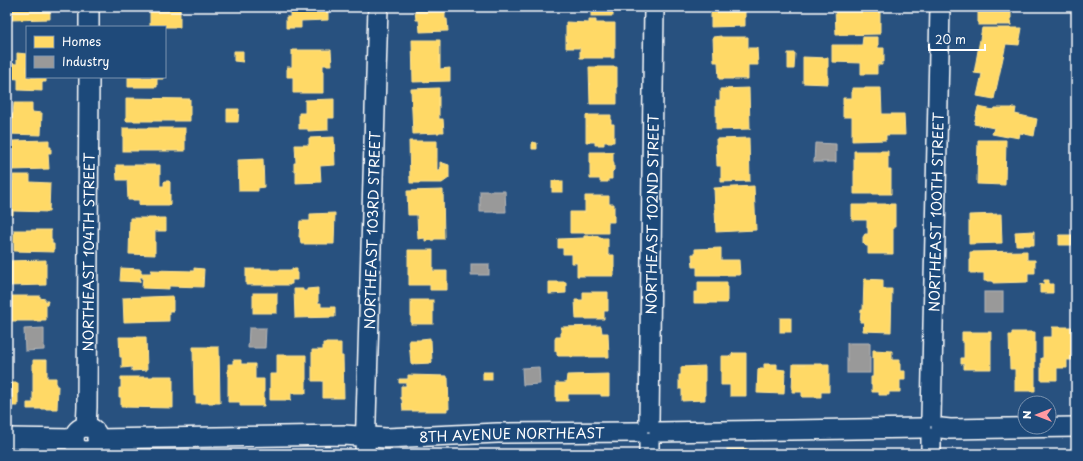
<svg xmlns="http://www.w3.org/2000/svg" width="1083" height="461" font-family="'Playpen Sans',sans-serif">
<rect width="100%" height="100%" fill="#28517f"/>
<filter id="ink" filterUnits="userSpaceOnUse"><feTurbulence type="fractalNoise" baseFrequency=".025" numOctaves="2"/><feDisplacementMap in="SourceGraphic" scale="8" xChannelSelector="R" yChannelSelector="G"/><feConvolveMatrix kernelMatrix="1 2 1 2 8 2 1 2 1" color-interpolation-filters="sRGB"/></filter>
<g filter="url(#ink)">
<g fill="#ffd966" stroke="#ffe494">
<polygon points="7,7 50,7 50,19 10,20 11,26 7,26"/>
<polygon points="124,7 180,7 180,27 150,27 150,10 124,10"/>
<polygon points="290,7 324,7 324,12 328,12 328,20 301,21 301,28 286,28 286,17 290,17"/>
<polygon points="414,7 445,7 445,19 447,19 448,31 420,32 419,20 416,20 415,11 418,11 418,9 414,9"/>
<rect x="591" y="7" width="22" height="9"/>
<polygon points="716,7 745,7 745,26 711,27 711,11 714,11 714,8 716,8"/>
<polygon points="863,7 863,12 880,12 880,34 836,35 835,8"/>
<rect x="978" y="7" width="33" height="18"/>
<polygon points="589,20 596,20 596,23 615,23 615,48 614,48 614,58 580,58 580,48 566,48 566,22 589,23"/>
<polygon points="982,28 1022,28 1019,45 1006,44 994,99 977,96 982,74 974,73"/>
<polygon points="721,36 721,37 748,37 748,48 757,48 758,65 748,65 748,79 719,79 718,62 714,62 713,37"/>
<polygon points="863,37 878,37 878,48 884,48 884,62 882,62 882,65 877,65 877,74 861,74 861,63 832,62 832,45 862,45"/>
<polygon points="412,40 440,40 440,69 450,68 450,81 413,82"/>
<polygon points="292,50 331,50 332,65 323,65 323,93 293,93 293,77 287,77 287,67 292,67"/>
<polygon points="234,51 243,51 243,62 234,61"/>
<polygon points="17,53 27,54 27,77 46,77 46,82 42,82 42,91 18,90 18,79 7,78 7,63 17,64"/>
<polygon points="788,53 795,53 794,69 788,69"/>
<polygon points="803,57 828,58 828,84 803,83"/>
<polygon points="589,67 617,67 617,104 590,104"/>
<polygon points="128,77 163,77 163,79 157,79 157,87 128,87"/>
<polygon points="439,88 439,119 443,119 444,132 439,132 439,133 413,134 411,89"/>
<polygon points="749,88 750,129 716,130 716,100 720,100 720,89"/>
<polygon points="852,88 881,88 882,114 904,114 905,135 886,135 886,140 852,141 852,117 843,117 843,98 852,98"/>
<polygon points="126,98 190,99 190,121 126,121"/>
<polygon points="334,99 334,118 328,118 328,130 308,131 308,129 299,129 299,113 305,113 305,100"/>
<polygon points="14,103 32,103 32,112 42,113 41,135 7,134 7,114 13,114"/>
<polygon points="978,107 994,110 995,108 1016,108 1015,114 1037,119 1034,136 1020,133 1019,138 1008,136 1008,137 992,134 994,128 974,124"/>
<polygon points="227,109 239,109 238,122 227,122"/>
<polygon points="586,115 611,115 611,124 614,124 614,142 604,142 604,145 595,145 595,142 586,142"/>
<rect x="123" y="128" width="62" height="23"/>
<polygon points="334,137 335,165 320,166 321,182 296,183 296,171 294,171 294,163 296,163 295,145 309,145 309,138"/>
<polygon points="749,138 750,181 721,182 721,166 717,166 716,139"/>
<polygon points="49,140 49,147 51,147 51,153 48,153 49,169 12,170 12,141"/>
<polygon points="978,140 1006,140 1005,185 977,184"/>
<polygon points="409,141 437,141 437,170 440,170 440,162 449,165 449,178 442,183 410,183"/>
<polygon points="532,142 537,143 537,149 532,149"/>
<polygon points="854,151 888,151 888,170 891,170 891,194 854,194"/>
<polygon points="590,152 613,152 613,161 614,163 614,170 612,172 612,179 608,179 608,182 600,182 600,179 590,179"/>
<polygon points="263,159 264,187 258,188 258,191 239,191 238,160"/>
<polygon points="116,165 160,165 160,186 164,186 164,182 165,181 169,181 170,182 170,205 139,205 139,200 128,200 127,180 117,180"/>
<polygon points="13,175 30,175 30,182 50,183 49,212 13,211 13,215 7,215 7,206 11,206 11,182 13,182"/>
<rect x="552" y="181" width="11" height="11"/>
<polygon points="754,186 756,230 716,232 714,188"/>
<polygon points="443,190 444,239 434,239 434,240 425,241 425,238 418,239 417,215 408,215 407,191"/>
<polygon points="585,196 609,196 609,204 614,204 614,222 608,222 608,233 570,233 570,212 585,212"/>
<polygon points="867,204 895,204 895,227 893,227 893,254 868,254 868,246 866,246 863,243 863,237 865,234 868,234 868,228 867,228 867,220 852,220 852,205 867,205"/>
<polygon points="335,213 334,244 301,244 300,237 299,237 300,221 310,221 310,214"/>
<polygon points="1001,214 1002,243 969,244 969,215"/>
<polygon points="130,218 166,218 166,231 155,231 155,255 129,254"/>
<polygon points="14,230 51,230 51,240 52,240 52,244 54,244 54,252 14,251"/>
<polygon points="1034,231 1034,245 1016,245 1015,232"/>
<polygon points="1059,235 1073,235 1072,245 1059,245"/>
<polygon points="584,236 599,236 599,238 608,238 608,255 614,255 614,276 577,276 577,263 572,263 572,254 563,254 563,248 558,248 558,239 584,238"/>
<polygon points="721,248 721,260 739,260 740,275 697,275 697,267 693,267 692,254 695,254 695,249"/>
<polygon points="408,250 433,250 433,271 447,271 447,290 430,290 430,285 409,285 409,275 408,275"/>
<polygon points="1027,251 1027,260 1035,260 1035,273 1028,273 1028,282 993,283 993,281 984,281 984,273 970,273 970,252"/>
<polygon points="46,260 46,285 7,286 7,261"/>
<polygon points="121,268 141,269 141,273 151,273 151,270 194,271 194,268 204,269 203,287 169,286 169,289 142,288 143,277 140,277 140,282 120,281"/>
<polygon points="246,269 270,269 270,270 290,270 290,271 292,271 292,269 297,269 297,280 292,280 292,284 290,284 290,285 246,285"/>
<polygon points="864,279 883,280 883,289 892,289 891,332 863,331 864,322 860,322 861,310 863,310"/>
<polygon points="1044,280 1049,280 1049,284 1053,284 1053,293 1040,293 1040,284 1044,284"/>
<polygon points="549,282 566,282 566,293 549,294"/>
<polygon points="698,282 727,282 727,303 694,303 694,292 698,292"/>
<polygon points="318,288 318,303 321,303 321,307 335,307 335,317 295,318 294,289 303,289 303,291 307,291 307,289"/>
<polygon points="583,292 608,292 608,311 604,311 604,319 576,319 575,300 583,300"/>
<rect x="253" y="293" width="24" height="20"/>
<polygon points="7,296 40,296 40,298 45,299 45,301 48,301 47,305 46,305 46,320 41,320 41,321 7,321"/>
<polygon points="173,296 173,311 169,311 169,321 124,322 123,298"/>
<rect x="411" y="300" width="22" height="24"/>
<rect x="780" y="318" width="11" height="14"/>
<polygon points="601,326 602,333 608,333 609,357 572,357 570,356 558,356 557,355 557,352 555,351 555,339 556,337 561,337 561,327"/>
<polygon points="1052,327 1072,327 1072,360 1067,360 1067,368 1057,368 1057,380 1041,380 1041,358 1043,358 1043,337 1052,337"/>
<polygon points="962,332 991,332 991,369 964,369 964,364 961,364 961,358 964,358 964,342 962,342"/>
<polygon points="1012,332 1035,332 1035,391 1015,391 1015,369 1010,369 1009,335 1012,335"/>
<polygon points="119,337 146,337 147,370 132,371 132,367 122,368 122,357 120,357"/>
<polygon points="430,338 430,340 431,340 432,363 411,364 409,340 421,340 421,339"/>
<polygon points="323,343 341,343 341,356 343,356 344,398 323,398 323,381 312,381 312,350 323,350"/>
<polygon points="193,347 219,347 220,403 196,403 196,396 194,396"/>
<polygon points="873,350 892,351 892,360 900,360 900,371 905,371 905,380 900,380 900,392 889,392 889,395 879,395 879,392 872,392 872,385 871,385 871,377 873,377"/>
<polygon points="732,353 746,353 746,396 730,396 730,385 721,385 721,356 732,356"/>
<polygon points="277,355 306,355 306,393 291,393 291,400 270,400 270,374 277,374"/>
<polygon points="33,360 47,360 47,378 56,378 56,386 58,386 57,409 27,409 27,403 33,403"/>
<polygon points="233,360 241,360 241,364 255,364 255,379 264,379 264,406 240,406 240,402 228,402 228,364 233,364"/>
<polygon points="764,364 777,364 777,369 785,370 784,394 757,393 758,369 764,369"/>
<polygon points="793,364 829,364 829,392 821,392 821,397 802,397 802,392 792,392"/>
<polygon points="705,366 705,400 682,401 682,389 679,389 679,375 681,375 681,367"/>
<rect x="483" y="372" width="9" height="8"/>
<polygon points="609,374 609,396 601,396 601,394 568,394 568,401 556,401 556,383 566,383 567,375"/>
<polygon points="408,375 447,376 447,378 448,378 449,409 447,409 447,411 403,411 402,399 401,399 401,386 406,386 406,383 399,383 399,379 408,379"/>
<polygon points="153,376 173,376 173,408 121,407 121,397 119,397 119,388 121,388 121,377 153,377"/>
<polygon points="7,383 18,383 18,406 12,406 12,409 7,409"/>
<rect x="727" y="449" width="20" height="5"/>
<rect x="860" y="452" width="20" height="2"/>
</g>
<g fill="#999" stroke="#b8b8b8">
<polygon points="815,143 836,144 836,162 814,162"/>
<polygon points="480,191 505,191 506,212 480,212"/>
<rect x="471" y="264" width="18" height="11"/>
<rect x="984" y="292" width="19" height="20"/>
<polygon points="44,328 44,350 25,351 24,329"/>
<polygon points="249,328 266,328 265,348 248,348"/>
<rect x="847" y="343" width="23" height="30"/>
<polygon points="539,367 540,384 523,385 522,368"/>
</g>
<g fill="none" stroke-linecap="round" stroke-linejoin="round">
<defs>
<g id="minor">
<polyline points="89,27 89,7"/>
<path id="s1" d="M 931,417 L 940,7"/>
<path id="s2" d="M 649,422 L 654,7"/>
<path id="s3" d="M 86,427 L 87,407 L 89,77"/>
<circle cx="86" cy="439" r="12"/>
<polyline points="941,428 950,429 1076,427"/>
<polyline points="659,432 921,428"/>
<polyline points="7,438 74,439"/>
<path id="s4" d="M 97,439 L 344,435 L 386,438 L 498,433 L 638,432"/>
<polyline points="649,442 649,454"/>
<path id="s5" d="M 365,454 L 378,7"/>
<polyline points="931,454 931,438"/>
</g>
</defs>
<use href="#minor" stroke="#fff" stroke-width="22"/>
<use href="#minor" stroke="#1f4a7a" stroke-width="19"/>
</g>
</g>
<g text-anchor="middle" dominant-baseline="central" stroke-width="4" stroke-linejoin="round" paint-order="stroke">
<g font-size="14" fill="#fff" stroke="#1f4a7a">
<text stroke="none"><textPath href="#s1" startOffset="205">NORTHEAST 100TH STREET</textPath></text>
<text stroke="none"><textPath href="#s2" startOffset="208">NORTHEAST 102ND STREET</textPath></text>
<text stroke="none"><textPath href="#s5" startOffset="224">NORTHEAST 103RD STREET</textPath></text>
<text stroke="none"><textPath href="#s3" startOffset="175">NORTHEAST 104TH STREET</textPath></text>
<text stroke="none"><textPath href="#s4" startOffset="415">8TH AVENUE NORTHEAST</textPath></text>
</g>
</g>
<rect width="1083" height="461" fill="none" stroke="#1f4a7a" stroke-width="24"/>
<rect x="12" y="12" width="1059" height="437" fill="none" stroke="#fff" stroke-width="1.5" filter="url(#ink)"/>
<rect x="26" y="26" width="140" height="52" fill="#1f4a7a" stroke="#7992af"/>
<rect x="34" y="36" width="20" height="12" fill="#ffd966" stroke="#7992af"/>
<text x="62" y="46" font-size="12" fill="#ffffff">Homes</text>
<rect x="34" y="56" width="20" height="12" fill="#999999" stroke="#7992af"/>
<text x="62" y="66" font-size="12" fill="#ffffff">Industry</text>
<g transform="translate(1037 415) rotate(270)"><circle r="19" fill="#1f4a7a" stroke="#7992af"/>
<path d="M0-3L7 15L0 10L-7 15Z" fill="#ff9aa2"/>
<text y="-6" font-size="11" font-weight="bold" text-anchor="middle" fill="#ffffff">N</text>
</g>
<path d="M929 44v6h56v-6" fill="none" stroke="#ffffff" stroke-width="2"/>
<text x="935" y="44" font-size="12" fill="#ffffff" stroke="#1f4a7a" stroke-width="3" paint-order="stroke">20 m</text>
</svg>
